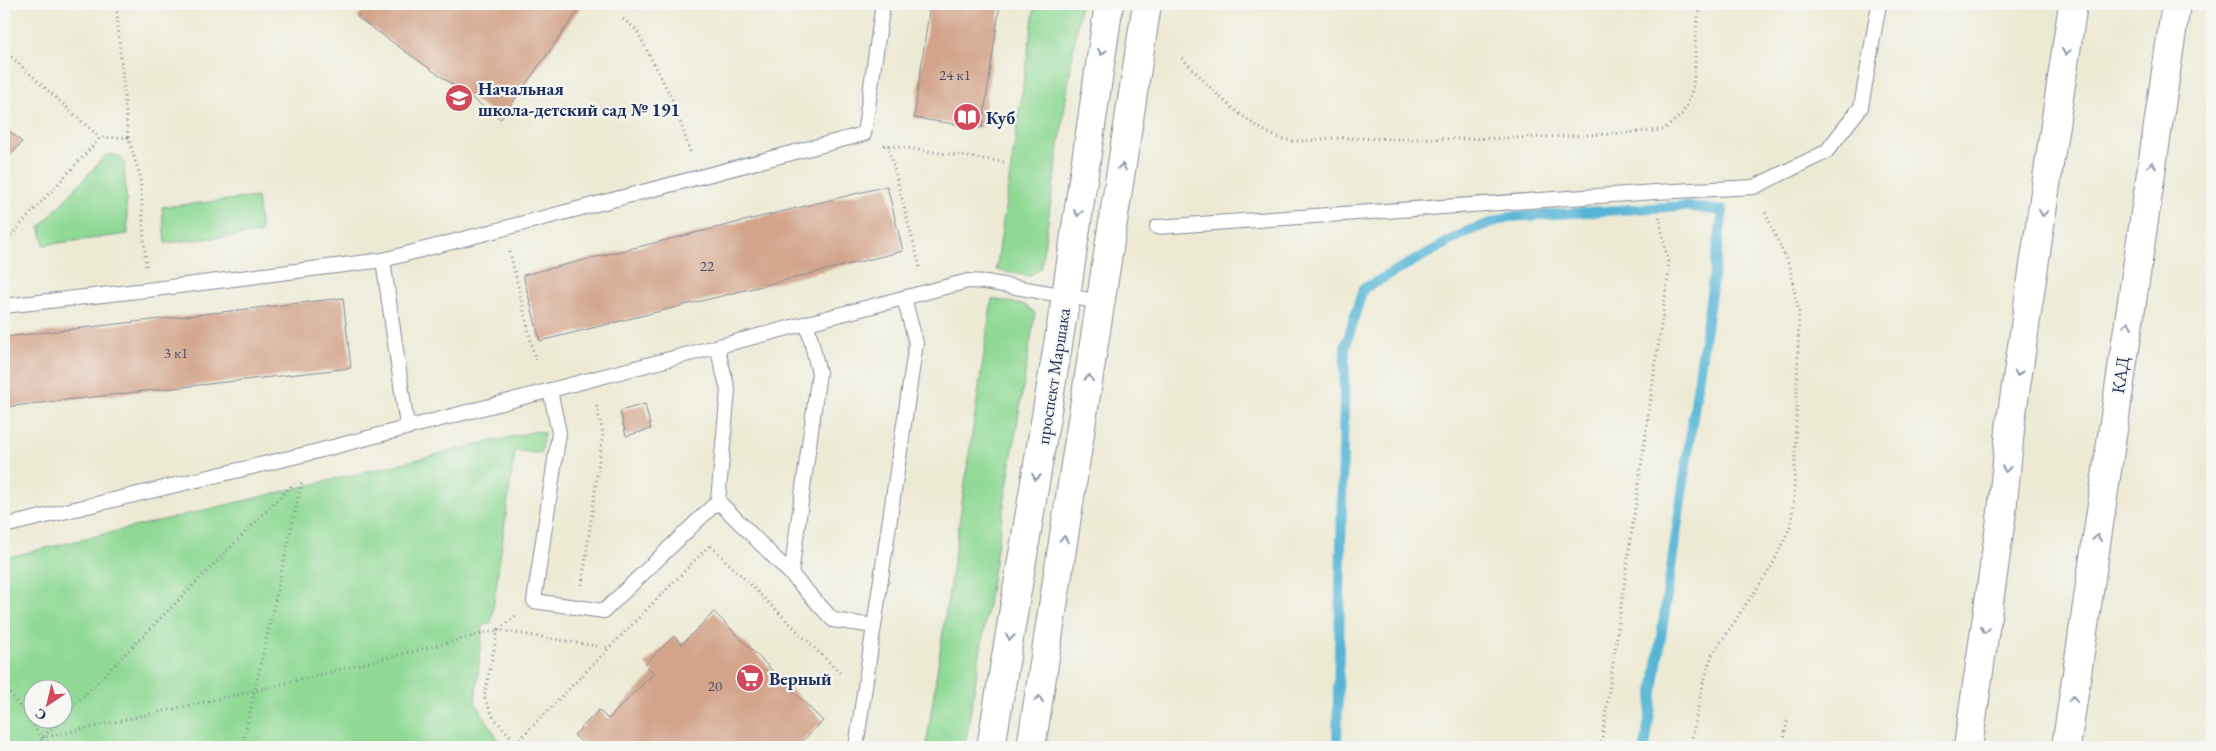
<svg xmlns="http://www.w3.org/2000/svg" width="2216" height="751" font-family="'EB Garamond',serif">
<rect width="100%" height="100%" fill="#f6f6f2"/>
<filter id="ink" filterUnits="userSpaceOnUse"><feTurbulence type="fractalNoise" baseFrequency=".02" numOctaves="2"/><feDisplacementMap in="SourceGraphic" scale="10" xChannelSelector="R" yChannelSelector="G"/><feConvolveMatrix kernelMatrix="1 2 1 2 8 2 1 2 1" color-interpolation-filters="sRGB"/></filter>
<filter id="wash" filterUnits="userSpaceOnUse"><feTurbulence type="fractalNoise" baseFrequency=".0096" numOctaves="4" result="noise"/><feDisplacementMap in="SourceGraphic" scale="20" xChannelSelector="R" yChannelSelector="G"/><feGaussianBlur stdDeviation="1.12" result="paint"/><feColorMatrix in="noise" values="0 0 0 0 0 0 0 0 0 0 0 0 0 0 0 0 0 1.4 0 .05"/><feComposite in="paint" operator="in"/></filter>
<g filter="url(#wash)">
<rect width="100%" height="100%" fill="#edead4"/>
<g fill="#8fd994" stroke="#558479" fill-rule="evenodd">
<polygon points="1035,4 1080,4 1041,268 1029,276 996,270"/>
<polygon points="112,154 120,157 124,162 128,234 44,245 40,227 105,156"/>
<polygon points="257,197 261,233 165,243 162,207"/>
<polygon points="992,299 1025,305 1035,313 965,747 926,747"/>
<path d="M 536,431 L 544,433 L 541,454 L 515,450 L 491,623 L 483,625 L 475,702 L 503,747 L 4,747 L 4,558 ZM 62,688 L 62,718 L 32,718 L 32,688 Z"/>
</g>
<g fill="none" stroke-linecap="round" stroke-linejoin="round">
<polyline stroke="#57b5d5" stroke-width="10" points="1337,747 1345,348 1363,289 1468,231 1508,217 1684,206 1723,211 1645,747"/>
</g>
<g id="blocks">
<g fill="#d3a48b">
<polygon points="367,4 583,4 501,119 357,17"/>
<polygon points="930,4 1000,4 982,128 914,118"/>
<polygon points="4,126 22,142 4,162"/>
<polygon points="887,186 903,251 540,341 523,275"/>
<polygon points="343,298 351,368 4,407 4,337"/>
<polygon points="645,404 651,429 626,436 620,411"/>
<polygon points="714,612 823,721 796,747 587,747 574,735 599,710 608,719 654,673 645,664 674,636 682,644"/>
</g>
</g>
</g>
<g filter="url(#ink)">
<use href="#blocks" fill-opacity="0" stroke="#848c99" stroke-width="1"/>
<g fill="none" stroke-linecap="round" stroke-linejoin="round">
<defs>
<g id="lane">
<polyline points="1157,227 1655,192 1754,187 1826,152 1861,107 1879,4"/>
<polyline points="383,260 407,426"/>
<polyline points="4,306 147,290 383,260 864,134 883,4"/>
<polyline points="550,390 559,433 534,601 604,611 718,501 728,390 717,347"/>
<polyline points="718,501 791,574 819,373 807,324"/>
<polyline points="4,526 310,453 968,281 986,282 1101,302"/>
<polyline points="791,574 833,620 874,626 856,747"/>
<polyline points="874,626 916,343 904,298"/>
</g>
<g id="street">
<polyline points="991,747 1066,296 1109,4"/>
<polyline points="1031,747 1147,4"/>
</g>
<g id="highway">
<polyline points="1968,747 2002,512 2011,420 2073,4"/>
<polyline points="2066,747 2176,4"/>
</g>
</defs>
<use href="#lane" stroke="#848c99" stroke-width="16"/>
<use href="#street" stroke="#848c99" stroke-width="30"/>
<use href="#highway" stroke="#848c99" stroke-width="30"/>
<g stroke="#848c99" stroke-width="3" stroke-dasharray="1 4" stroke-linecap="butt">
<polyline points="623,19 636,29 674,103 691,154"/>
<polyline points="4,50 100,138"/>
<path d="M 1182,58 C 1210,87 1239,120 1277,137 C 1299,146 1319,137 1341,138 C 1448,140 1556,139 1663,130 C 1669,125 1678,119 1683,112 C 1704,79 1688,38 1702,4"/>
<polyline points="128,137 140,176 146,267"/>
<polyline points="884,145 1004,162"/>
<polyline points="888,145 920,268"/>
<polyline points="4,243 100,138 128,137 116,4"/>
<polyline points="510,252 536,362"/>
<polyline points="711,546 842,675"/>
<polyline points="582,585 603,433 596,404"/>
<polyline points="4,685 49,747"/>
<polyline points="62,718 294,483"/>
<polyline points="42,738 254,691 498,630 516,616"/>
<polyline points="516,743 711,544"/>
<polyline points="33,747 62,718"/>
<polyline points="242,747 302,480"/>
<polyline points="520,747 494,718 484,697 498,630 609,648"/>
<polyline points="1601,747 1669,270 1659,215"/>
<polyline points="1690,747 1703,684 1712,655 1772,566 1791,525 1794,498 1799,313 1790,268 1764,210"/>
<polyline points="1783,747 1787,721"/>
</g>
<use href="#lane" stroke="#fff" stroke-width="14"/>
<use href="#street" stroke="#fff" stroke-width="28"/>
<use href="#highway" stroke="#fff" stroke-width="28"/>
</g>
<defs><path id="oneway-chevron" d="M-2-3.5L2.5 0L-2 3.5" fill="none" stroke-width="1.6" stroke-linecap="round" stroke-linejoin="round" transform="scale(1.25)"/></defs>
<g stroke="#8d97ae">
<use href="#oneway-chevron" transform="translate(1102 52) rotate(98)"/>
<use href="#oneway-chevron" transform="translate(2066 52) rotate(98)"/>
<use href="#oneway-chevron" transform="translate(2152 165) rotate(-81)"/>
<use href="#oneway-chevron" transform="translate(1122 167) rotate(-81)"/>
<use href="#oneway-chevron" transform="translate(1078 213) rotate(98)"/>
<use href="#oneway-chevron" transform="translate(2043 213) rotate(98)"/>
<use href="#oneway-chevron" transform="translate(2128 325) rotate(-81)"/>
<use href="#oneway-chevron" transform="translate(2018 373) rotate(100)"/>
<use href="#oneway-chevron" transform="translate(1089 378) rotate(-81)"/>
<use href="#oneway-chevron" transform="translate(2006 469) rotate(96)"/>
<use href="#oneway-chevron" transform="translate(1036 477) rotate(99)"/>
<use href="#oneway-chevron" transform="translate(2097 538) rotate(-82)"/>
<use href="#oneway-chevron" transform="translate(1064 539) rotate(-81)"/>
<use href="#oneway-chevron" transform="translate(1985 630) rotate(98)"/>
<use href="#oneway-chevron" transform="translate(1010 637) rotate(99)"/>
<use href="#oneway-chevron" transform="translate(1039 699) rotate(-81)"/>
<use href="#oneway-chevron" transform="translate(2073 699) rotate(-82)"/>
</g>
</g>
<defs>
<symbol id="school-disc" viewBox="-11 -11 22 22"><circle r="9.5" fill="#d1495b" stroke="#f6f6f2"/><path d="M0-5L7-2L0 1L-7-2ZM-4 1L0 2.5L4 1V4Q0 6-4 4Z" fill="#fff"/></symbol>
<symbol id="library-disc" viewBox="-11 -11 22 22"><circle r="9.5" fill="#d1495b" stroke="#f6f6f2"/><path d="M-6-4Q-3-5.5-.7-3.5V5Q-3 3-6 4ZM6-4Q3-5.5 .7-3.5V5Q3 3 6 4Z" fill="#fff"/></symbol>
<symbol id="supermarket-disc" viewBox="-11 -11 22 22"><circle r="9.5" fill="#d1495b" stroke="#f6f6f2"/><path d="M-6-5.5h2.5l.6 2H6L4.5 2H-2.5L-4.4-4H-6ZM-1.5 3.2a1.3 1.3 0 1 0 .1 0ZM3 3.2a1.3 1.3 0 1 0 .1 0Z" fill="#fff"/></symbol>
</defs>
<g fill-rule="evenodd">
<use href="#school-disc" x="443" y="82" width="32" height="32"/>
<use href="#library-disc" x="951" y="101" width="32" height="32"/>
<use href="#supermarket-disc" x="734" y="662" width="32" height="32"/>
</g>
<g text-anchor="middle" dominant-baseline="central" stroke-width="4.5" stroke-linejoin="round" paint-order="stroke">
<g font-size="15" fill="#494c69">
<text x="955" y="74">24 к1</text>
<text x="707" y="265">22</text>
<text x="176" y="352">3 к1</text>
<text x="715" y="685">20</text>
</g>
<g font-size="18" font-weight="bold" fill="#1b2f5e" stroke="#f6f6f2" text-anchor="start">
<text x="478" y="88">Начальная<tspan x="478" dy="21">школа-детский сад № 191</tspan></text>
<text x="986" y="117">Куб</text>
<text x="769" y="678">Верный</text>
</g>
<g font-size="18" fill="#1b2f5e" stroke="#f6f6f2">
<text transform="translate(2120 375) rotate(-82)">КАД</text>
<text transform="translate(1053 376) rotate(-81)">проспект Маршака</text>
</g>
</g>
<rect width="2216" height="751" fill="none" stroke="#f6f6f2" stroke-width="20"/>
<g transform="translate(48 704) rotate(215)"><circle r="24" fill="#f6f6f2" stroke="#9ea6b7"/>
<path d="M0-4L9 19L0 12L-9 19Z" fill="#d1495b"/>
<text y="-8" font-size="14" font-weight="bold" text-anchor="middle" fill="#1b2f5e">С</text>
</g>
</svg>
